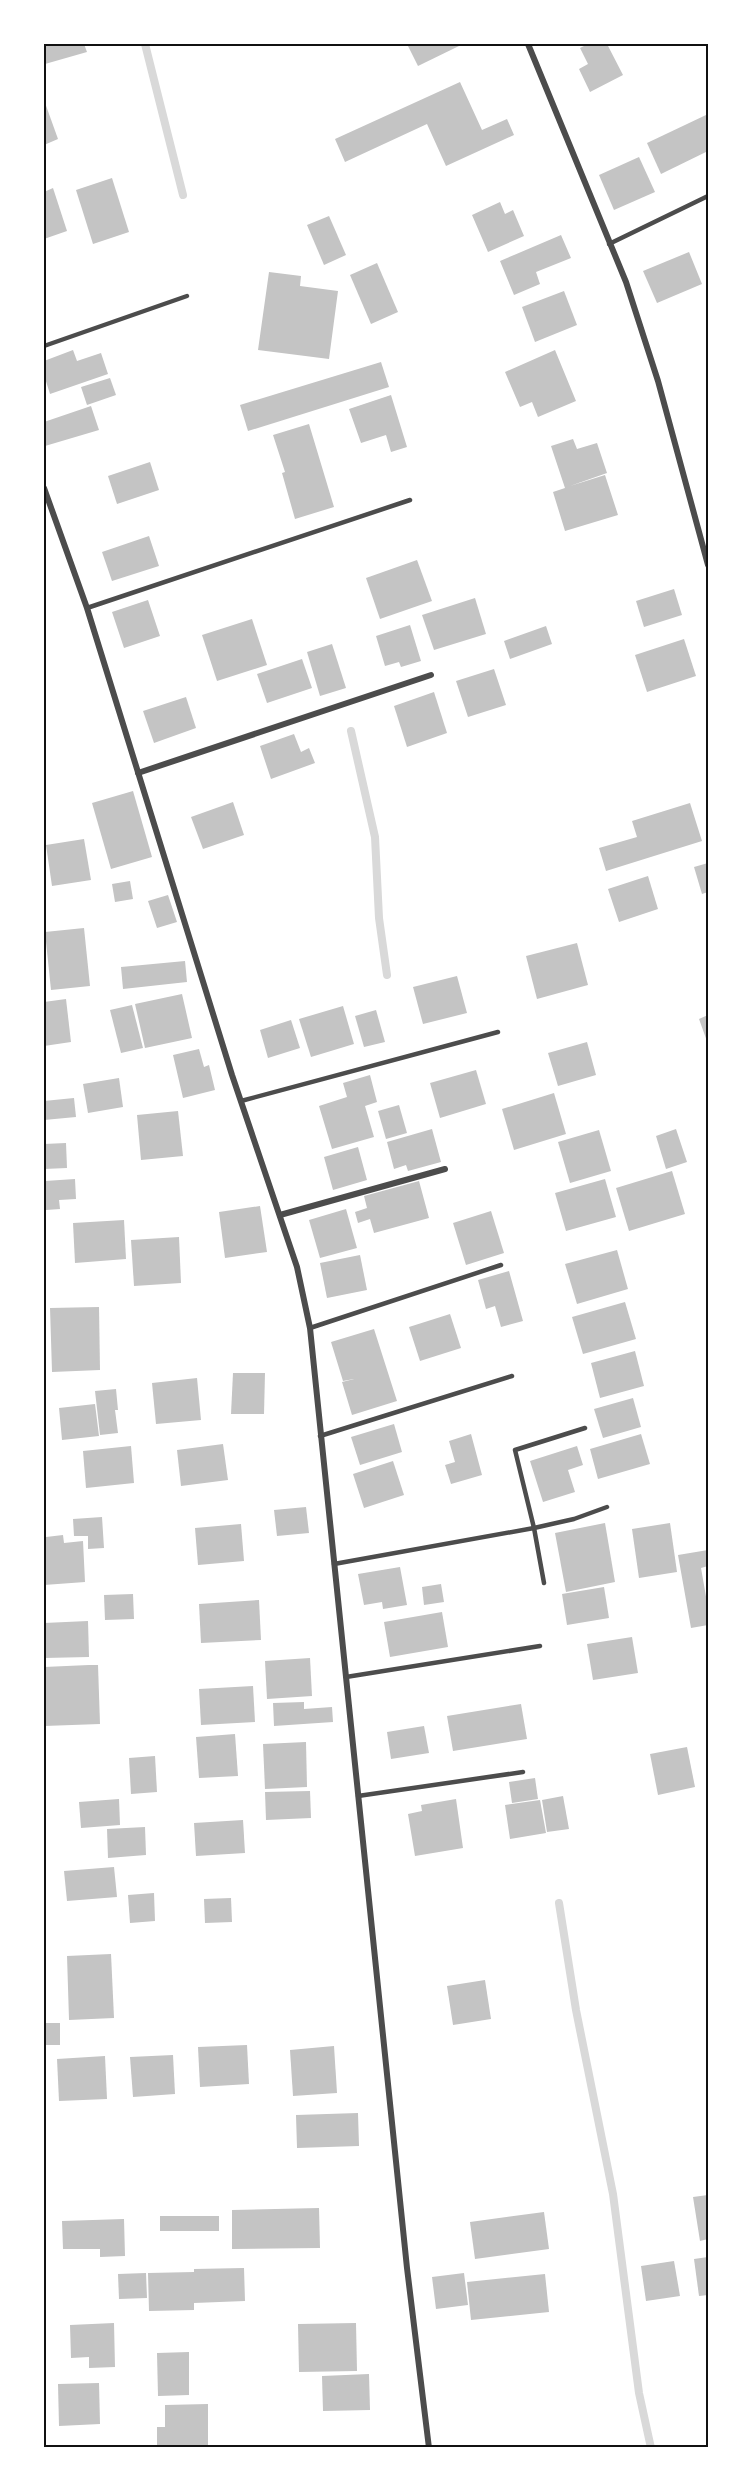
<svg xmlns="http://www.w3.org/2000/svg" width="752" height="2491" font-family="'IBM Plex Sans',sans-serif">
<rect width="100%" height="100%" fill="#fff"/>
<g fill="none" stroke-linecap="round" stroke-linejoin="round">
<g stroke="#d9d9d9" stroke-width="8">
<polyline points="145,44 183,195"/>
<polyline points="351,731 375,837 379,918 387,975"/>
<polyline points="559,1903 576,2010 613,2194 639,2393 651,2448"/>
</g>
</g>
<g fill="#c4c4c4">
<polygon points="44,44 84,44 87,52 45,64"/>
<polygon points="407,44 458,44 459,46 418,66"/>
<polygon points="588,44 607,44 623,75 590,92 579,69 588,64 580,48"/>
<polygon points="460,82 482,130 507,119 514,135 446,166 427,124 345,162 335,139"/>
<polygon points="44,100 58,139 44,145"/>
<polygon points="706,115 708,121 708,151 661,174 647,143"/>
<polygon points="639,157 655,192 614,210 599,175"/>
<polygon points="112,178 129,232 93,244 76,190"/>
<polygon points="53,188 67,231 44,239 44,192"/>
<polygon points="500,202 505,214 513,210 524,236 488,252 472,215"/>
<polygon points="329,216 346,255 324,265 307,225"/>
<polygon points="561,235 571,258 536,272 540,284 514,295 500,261"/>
<polygon points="689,252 702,284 657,303 643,271"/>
<polygon points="377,263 398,312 371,324 350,275"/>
<polygon points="269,272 301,276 300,286 338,291 329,359 258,350"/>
<polygon points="564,291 577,325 535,342 522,307"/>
<polygon points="73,350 77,361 101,353 108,374 50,394 44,375 44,361"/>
<polygon points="555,350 576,401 538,417 532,402 520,407 505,372"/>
<polygon points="381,362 389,387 248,431 240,405"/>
<polygon points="110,378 116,395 87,405 81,387"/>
<polygon points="391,395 407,447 391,452 386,435 361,443 349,409"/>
<polygon points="91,406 99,430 45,446 44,422"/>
<polygon points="309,424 334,507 295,519 282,473 285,472 273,435"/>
<polygon points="573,439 577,449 597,443 607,473 570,486 605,475 618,515 565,531 553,492 565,488 551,446"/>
<polygon points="150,462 159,490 117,504 108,476"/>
<polygon points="149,536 159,566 112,581 102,552"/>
<polygon points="417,560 432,601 380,619 366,578"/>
<polygon points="674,589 682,615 644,627 636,601"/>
<polygon points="475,598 486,634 434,650 422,615"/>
<polygon points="148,600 160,636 124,648 112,612"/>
<polygon points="252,619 267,665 217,681 202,635"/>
<polygon points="410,625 421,661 401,667 399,662 385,666 376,636"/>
<polygon points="546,626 552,644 510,659 504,641"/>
<polygon points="684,639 696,676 647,692 635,655"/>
<polygon points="332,644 346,688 320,696 307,652"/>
<polygon points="302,659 312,688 267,703 257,674"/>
<polygon points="494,669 506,705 468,717 456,681"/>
<polygon points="434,692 447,733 407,747 394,706"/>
<polygon points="186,697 196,728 154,743 143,711"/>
<polygon points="294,734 301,752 309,748 315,763 271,779 260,746"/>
<polygon points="133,791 152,857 111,869 92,803"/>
<polygon points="233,802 244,835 203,849 191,817"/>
<polygon points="690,803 702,841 606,871 599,848 637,837 632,821"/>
<polygon points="84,839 91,880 52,886 46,845"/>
<polygon points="708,863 708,892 702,894 694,867"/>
<polygon points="648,876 658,909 619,922 608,889"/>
<polygon points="130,881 133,899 115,902 112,884"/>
<polygon points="168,895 177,922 157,928 148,901"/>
<polygon points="84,928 90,986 51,990 45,932"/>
<polygon points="577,943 588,985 537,999 526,956"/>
<polygon points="185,961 187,982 123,989 121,967"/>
<polygon points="457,976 467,1013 423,1024 413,987"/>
<polygon points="182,994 192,1038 145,1048 135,1004"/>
<polygon points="66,999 71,1042 44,1046 44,1002"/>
<polygon points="132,1005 143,1048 121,1053 110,1010"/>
<polygon points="343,1006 354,1044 311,1057 299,1019"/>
<polygon points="376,1010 385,1042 364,1047 355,1016"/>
<polygon points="708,1015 708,1044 699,1019"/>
<polygon points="291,1020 300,1048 268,1058 260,1030"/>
<polygon points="587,1042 596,1075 558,1086 548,1053"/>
<polygon points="199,1049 204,1067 209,1065 215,1090 183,1098 173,1055"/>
<polygon points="476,1070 486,1104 440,1118 430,1083"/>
<polygon points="370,1075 377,1102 365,1106 374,1137 332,1149 319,1106 347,1097 343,1083"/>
<polygon points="119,1078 123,1107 88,1113 83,1084"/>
<polygon points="554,1093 566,1134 514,1150 502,1109"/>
<polygon points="74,1098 76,1117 44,1120 44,1101"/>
<polygon points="399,1105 407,1133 386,1139 378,1111"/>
<polygon points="178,1111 183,1156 141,1160 137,1115"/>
<polygon points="432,1129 441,1162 408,1171 406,1165 394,1169 387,1142"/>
<polygon points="676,1129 687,1162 666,1169 656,1136"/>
<polygon points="599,1130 611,1171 570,1183 558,1142"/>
<polygon points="66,1143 67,1168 44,1169 44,1144"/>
<polygon points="358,1147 367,1180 333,1190 324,1157"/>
<polygon points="672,1171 685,1214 629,1231 616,1188"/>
<polygon points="75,1179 76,1199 59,1200 60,1209 46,1210 45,1181"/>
<polygon points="605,1179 616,1217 566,1231 555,1193"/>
<polygon points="419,1181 429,1218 374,1233 370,1219 358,1223 355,1212 367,1208 364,1196"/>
<polygon points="260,1206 267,1252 225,1258 219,1212"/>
<polygon points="346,1209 357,1248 320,1258 309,1220"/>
<polygon points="491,1211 504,1253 466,1265 453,1223"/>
<polygon points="124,1220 126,1259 75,1263 73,1223"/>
<polygon points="179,1237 181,1283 134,1286 131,1240"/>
<polygon points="617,1250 628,1289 577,1304 565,1264"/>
<polygon points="360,1255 367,1290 327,1298 320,1263"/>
<polygon points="509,1271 523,1321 501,1327 495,1306 486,1309 478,1280"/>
<polygon points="625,1302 636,1339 583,1354 572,1317"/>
<polygon points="99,1307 100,1370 52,1372 50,1308"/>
<polygon points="450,1314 461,1348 420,1361 409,1327"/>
<polygon points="374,1329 397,1401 352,1415 342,1382 354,1379 343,1381 331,1342"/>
<polygon points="635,1351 644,1386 600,1398 591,1363"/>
<polygon points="233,1373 265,1373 264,1414 231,1414"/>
<polygon points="197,1378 201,1420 156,1424 152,1383"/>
<polygon points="116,1389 118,1410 115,1410 118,1433 100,1435 95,1391"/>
<polygon points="633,1398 641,1427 603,1438 594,1409"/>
<polygon points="95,1404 99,1436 62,1440 59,1408"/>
<polygon points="394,1424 402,1452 360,1465 351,1437"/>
<polygon points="471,1434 482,1475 451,1484 445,1465 455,1462 449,1441"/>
<polygon points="641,1434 650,1464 598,1479 590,1449"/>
<polygon points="223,1444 228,1480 181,1486 177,1450"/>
<polygon points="131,1446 134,1483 86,1488 83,1451"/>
<polygon points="577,1446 583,1465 568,1470 575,1492 543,1502 530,1461"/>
<polygon points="393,1461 404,1495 364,1508 353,1474"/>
<polygon points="306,1507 309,1533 277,1536 274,1510"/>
<polygon points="102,1517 104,1548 88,1549 88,1536 74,1536 73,1519"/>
<polygon points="605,1523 615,1582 566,1592 555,1533"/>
<polygon points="670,1523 677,1572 639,1578 632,1529"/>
<polygon points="241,1524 244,1561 198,1565 195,1528"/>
<polygon points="63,1535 64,1543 83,1541 85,1582 44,1585 44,1542 46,1542 46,1537"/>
<polygon points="708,1550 708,1566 701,1568 708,1608 708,1625 691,1628 678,1555"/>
<polygon points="400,1567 407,1605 383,1609 382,1602 364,1605 358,1574"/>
<polygon points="441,1584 444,1602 424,1605 422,1587"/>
<polygon points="604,1587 609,1618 567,1625 562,1594"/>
<polygon points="133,1594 134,1619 105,1620 104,1595"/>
<polygon points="259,1600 261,1640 201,1643 199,1604"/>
<polygon points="442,1612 448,1647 390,1657 384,1622"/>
<polygon points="88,1621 89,1657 44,1658 44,1623"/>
<polygon points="632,1637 638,1673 593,1680 587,1644"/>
<polygon points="310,1658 312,1696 267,1699 265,1661"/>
<polygon points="89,1665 98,1665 100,1724 44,1726 44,1667"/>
<polygon points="253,1686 255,1722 201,1725 199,1689"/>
<polygon points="304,1702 304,1709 332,1707 333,1722 274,1726 273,1703"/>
<polygon points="521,1704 527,1739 453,1751 447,1716"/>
<polygon points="424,1726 429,1753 391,1759 387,1732"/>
<polygon points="235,1734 238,1776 199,1778 196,1737"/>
<polygon points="306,1742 307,1787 265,1789 263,1744"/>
<polygon points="687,1747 695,1787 658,1795 650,1754"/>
<polygon points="155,1756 157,1792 131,1794 129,1758"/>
<polygon points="535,1778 538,1799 512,1803 509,1782"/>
<polygon points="310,1791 311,1818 266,1820 265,1792"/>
<polygon points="563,1796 569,1829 547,1832 542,1800"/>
<polygon points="119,1799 120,1825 81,1828 79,1802"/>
<polygon points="456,1799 463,1848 415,1856 408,1814 422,1811 421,1805"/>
<polygon points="540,1800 546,1833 510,1839 505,1805"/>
<polygon points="243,1820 245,1853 196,1856 194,1823"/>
<polygon points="145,1827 146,1855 108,1858 107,1829"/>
<polygon points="114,1867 117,1897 67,1901 64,1871"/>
<polygon points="154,1893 155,1921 130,1923 128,1895"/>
<polygon points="231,1898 232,1922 205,1923 204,1899"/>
<polygon points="111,1954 114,2018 69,2020 67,1956"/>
<polygon points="485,1980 491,2019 453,2025 447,1986"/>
<rect x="44" y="2023" width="16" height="22"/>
<polygon points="247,2045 249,2084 200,2087 198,2047"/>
<polygon points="334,2046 337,2093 293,2096 290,2050"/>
<polygon points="173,2055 175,2094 133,2097 130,2057"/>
<polygon points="105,2056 107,2099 59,2101 57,2059"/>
<polygon points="358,2113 359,2146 297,2148 296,2115"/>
<polygon points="708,2195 708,2239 700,2241 693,2197"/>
<polygon points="319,2208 320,2248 232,2249 232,2210"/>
<polygon points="544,2212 549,2249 475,2259 470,2222"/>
<rect x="160" y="2216" width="59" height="15"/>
<polygon points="124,2219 125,2256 100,2257 100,2249 63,2249 62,2221"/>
<polygon points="708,2257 708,2295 699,2296 694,2259"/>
<polygon points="674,2261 680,2296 646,2301 641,2266"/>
<polygon points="244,2268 245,2301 194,2303 194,2310 149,2311 148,2273 194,2272 194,2269"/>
<polygon points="146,2273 147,2298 119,2299 118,2274"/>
<polygon points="464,2273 468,2305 436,2309 432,2277"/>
<polygon points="545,2274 549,2312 471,2320 467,2282"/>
<polygon points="114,2323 115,2367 89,2368 89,2357 71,2358 70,2325"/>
<polygon points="356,2323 357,2371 299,2372 298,2324"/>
<polygon points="189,2352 189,2395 158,2396 157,2353"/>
<polygon points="369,2374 370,2410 323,2411 322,2376"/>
<polygon points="99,2383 100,2424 59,2426 58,2384"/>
<polygon points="208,2404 208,2448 157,2448 157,2427 165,2427 165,2405"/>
</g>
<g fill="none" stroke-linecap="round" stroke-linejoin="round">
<g stroke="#4c4c4c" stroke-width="4.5">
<polyline points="609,244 708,196"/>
<polyline points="44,346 187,296"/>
<polyline points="87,608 410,500"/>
<polyline points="241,1101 498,1032"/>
<polyline points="310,1328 501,1265"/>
<polyline points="320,1436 512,1376"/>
<polyline points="334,1564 534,1528 574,1519 607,1507"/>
<polyline points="544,1583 534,1528 515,1450 585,1428"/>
<polyline points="346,1677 540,1646"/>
<polyline points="358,1796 523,1772"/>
</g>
<g stroke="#4c4c4c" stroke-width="6">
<polyline points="528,44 626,282 658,381 708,565"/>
<polyline points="44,488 87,608 232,1075 297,1267 310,1328 407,2268 429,2448"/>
<polyline points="138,773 431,675"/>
<polyline points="280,1215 445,1169"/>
</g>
</g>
<rect width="752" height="2491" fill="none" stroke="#ffffff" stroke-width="90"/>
<rect x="45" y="45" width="662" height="2401" fill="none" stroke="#111" stroke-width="2"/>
</svg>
